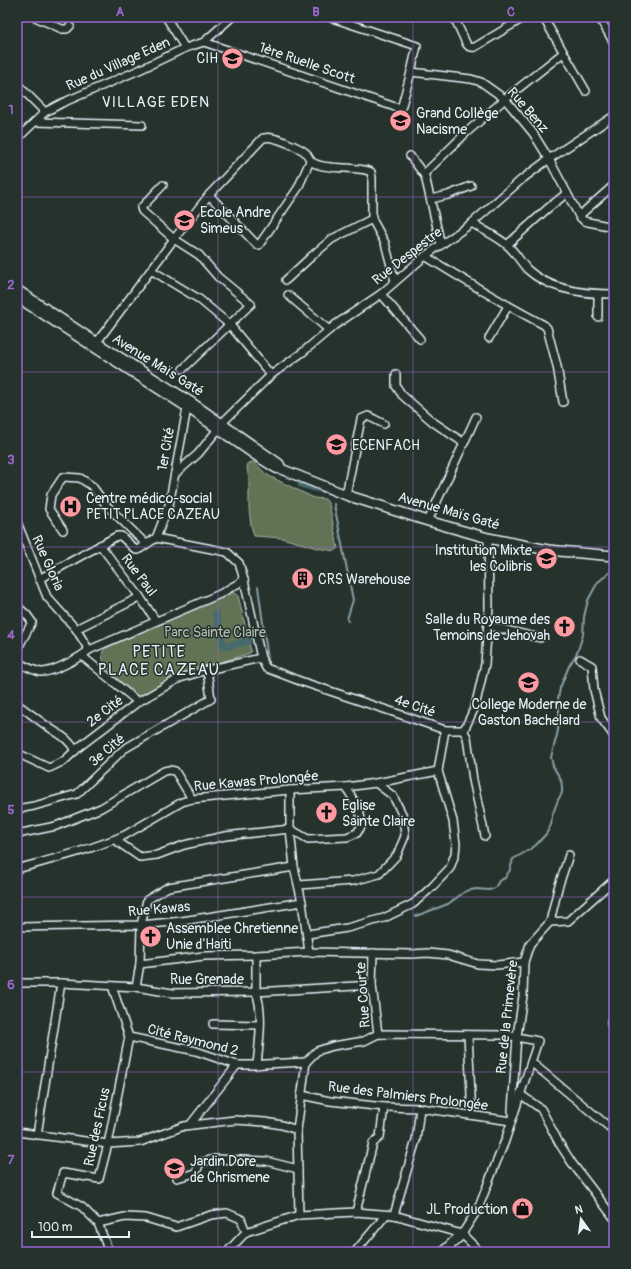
<svg xmlns="http://www.w3.org/2000/svg" width="631" height="1269" font-family="Pangolin,sans-serif">
<rect width="100%" height="100%" fill="#26332d"/>
<filter id="ink" filterUnits="userSpaceOnUse"><feTurbulence type="fractalNoise" baseFrequency=".025" numOctaves="2"/><feDisplacementMap in="SourceGraphic" scale="8" xChannelSelector="R" yChannelSelector="G"/><feConvolveMatrix kernelMatrix="1 2 1 2 8 2 1 2 1" color-interpolation-filters="sRGB"/></filter>
<g filter="url(#ink)">
<g fill="#617355" stroke="#a4b2a6">
<polygon points="254,462 266,474 271,477 314,498 325,499 329,504 338,548 334,551 317,548 282,538 254,536 251,525 249,509 249,480 247,468 248,463"/>
<path d="M 231,592 L 238,595 L 251,651 L 250,653 L 180,675 L 140,697 C 135,695 130,692 126,689 C 118,682 98,662 103,651 C 104,650 107,647 108,647 Z"/>
</g>
<g fill="none" stroke-linecap="round" stroke-linejoin="round">
<g stroke="#87a0a5" stroke-width="2">
<polyline points="334,504 353,600 347,619 348,621"/>
<polyline points="614,574 612,579 614,592"/>
<polyline points="258,587 269,667"/>
<polyline points="299,677 354,695"/>
<polyline points="416,916 448,904 466,891 476,889 489,890 495,888 499,881 505,878 510,870 513,859 529,850 536,845 546,834 551,825 552,816 558,800 562,793 562,787 561,780 553,766 551,757 557,735 559,723 559,708 558,699 560,688 569,666 577,653 583,635 584,617 588,600 598,582 614,569"/>
</g>
<g stroke="#476a6d" stroke-width="7">
<polyline points="301,484 323,490"/>
<polyline points="216,614 224,647 248,641"/>
</g>
<defs>
<g id="minor">
<polyline points="35,17 62,29 67,29 70,26"/>
<polyline points="166,17 185,48"/>
<path d="M 454,17 L 466,43 C 468,47 470,48 475,47 L 525,17"/>
<polyline points="543,17 586,91"/>
<polyline points="599,17 614,43"/>
<polyline points="204,42 401,109 411,72 417,46 329,17"/>
<polyline points="411,72 471,79 481,82 505,99 533,133 549,159 579,216 584,221 588,222 614,227"/>
<polyline points="17,84 45,112"/>
<polyline points="35,122 142,125"/>
<polyline points="17,139 45,112 62,103 139,70 185,48 204,42 232,17"/>
<polyline points="410,156 425,176 441,245"/>
<polyline points="424,174 467,132 505,99 563,53"/>
<polyline points="163,185 141,208 142,211 174,239 199,255 218,277 251,304 183,369"/>
<polyline points="209,195 257,245 259,245 298,188 310,161"/>
<polyline points="431,199 448,195 471,186"/>
<polyline points="579,216 614,185"/>
<path d="M 472,223 C 483,230 496,236 506,244 C 515,251 520,262 528,270 C 550,290 584,294 612,294"/>
<polyline points="507,245 547,209 567,193"/>
<path d="M 425,256 C 464,280 503,304 544,325 L 547,328 L 557,366 L 563,402"/>
<polyline points="151,270 199,299 230,325 271,375"/>
<polyline points="286,280 313,255 332,239 372,219"/>
<polyline points="381,294 420,339"/>
<polyline points="288,295 329,330"/>
<polyline points="598,317 598,294"/>
<polyline points="489,338 508,306"/>
<path d="M 94,346 L 174,239 L 209,195 L 263,138 C 266,138 269,137 272,138 C 279,139 301,148 306,153 C 310,158 309,162 316,164 C 329,170 361,166 371,172 L 372,178 L 372,219 L 385,243 L 395,281"/>
<polyline points="396,374 396,386 402,395 433,422 464,443"/>
<polyline points="188,403 169,505 156,538 227,552 239,563 244,580 261,658 266,668 300,681 393,712 445,730 463,730 466,726 475,707 485,664 489,607 488,538"/>
<polyline points="175,474 198,454 219,428 221,424 271,375 303,352 335,325 381,294 425,256 472,223 521,180 549,159 614,116"/>
<polyline points="346,495 361,419 368,416 384,424"/>
<polyline points="428,521 476,417"/>
<polyline points="17,522 47,597 76,629 89,650"/>
<polyline points="63,530 49,509 51,495 63,477 80,478 92,486 106,505 146,544"/>
<polyline points="100,545 140,597 156,621"/>
<polyline points="39,579 117,536 121,536 136,550 138,550 156,538"/>
<polyline points="17,606 27,615 32,622 17,650"/>
<polyline points="489,626 540,638"/>
<polyline points="76,629 140,597"/>
<polyline points="82,656 138,702"/>
<polyline points="580,659 592,666 594,690 601,718 614,736"/>
<path d="M 17,662 C 23,665 34,671 41,672 C 52,673 81,657 89,650 L 220,594 L 244,580"/>
<path d="M 17,704 C 27,711 37,719 47,726 C 58,734 69,738 75,751"/>
<polyline points="463,730 467,737 473,780 485,836"/>
<polyline points="17,753 49,768 64,761 79,747 138,702 180,678 207,670 261,658"/>
<polyline points="290,790 290,829 294,867 302,902 309,952"/>
<polyline points="17,809 34,806 77,794 124,749 211,699 207,670"/>
<polyline points="17,834 56,826 101,808 164,771 169,770 175,771 192,799"/>
<polyline points="115,840 140,857 157,855 184,845 225,836 290,829 308,839 347,837 357,833 362,825 359,809 346,787"/>
<path d="M 17,869 C 53,859 90,850 125,835 L 182,802 L 192,799 L 290,790 L 346,787 L 376,783 L 438,771"/>
<polyline points="299,885 353,881 379,874 397,855 405,836 403,816 393,796 376,783"/>
<polyline points="550,922 568,921 614,880"/>
<polyline points="17,927 141,925 182,921 302,902"/>
<polyline points="308,934 347,928 384,918 413,904 433,886 450,868 455,854 456,844 453,821 438,771 445,730"/>
<polyline points="373,953 372,985 378,1034"/>
<path d="M 256,955 L 256,992 C 264,1013 259,1043 257,1065"/>
<polyline points="140,964 204,956 256,955 309,952 411,954 428,953 448,955 478,964 497,965 524,962"/>
<polyline points="17,983 61,983 136,987 172,993 256,992 372,985"/>
<polyline points="112,986 129,1037 196,1051 237,1065 254,1065 265,1064 306,1062 317,1051 333,1046 364,1041 378,1034 506,1035 538,1041 505,1141 496,1163 478,1209 462,1234"/>
<polyline points="136,987 140,964 141,925 147,900 168,887 294,867"/>
<polyline points="614,1012 611,1023 614,1033"/>
<polyline points="213,1024 260,1025"/>
<polyline points="468,1035 472,1115"/>
<polyline points="531,1062 614,1131"/>
<polyline points="520,1094 541,1109 559,1143 572,1163 614,1218"/>
<polyline points="301,1095 330,1101 384,1107 420,1108 511,1121"/>
<polyline points="512,1111 517,1036 523,996 524,962 530,944 550,922 558,888 569,855"/>
<polyline points="190,1125 237,1065"/>
<polyline points="17,1132 108,1144 140,1142 184,1126 235,1120 265,1122 282,1125 297,1130"/>
<polyline points="37,1135 61,983"/>
<polyline points="177,1178 195,1173 198,1168 199,1163 214,1159 266,1161 298,1169"/>
<polyline points="356,1212 373,1143 380,1137 384,1107"/>
<polyline points="299,1215 297,1130 306,1062"/>
<polyline points="394,1215 416,1140 420,1108"/>
<polyline points="98,1223 125,1217 146,1218 176,1227 211,1215 227,1213 241,1219 246,1232"/>
<polyline points="109,1252 98,1223 82,1207 57,1193 63,1173 99,1179 108,1144 129,1037"/>
<polyline points="229,1252 230,1249 246,1232 299,1215 356,1212 394,1215 462,1234 480,1252"/>
<polyline points="355,1252 386,1215"/>
</g>
<g id="tertiary">
<polyline points="17,290 97,343 189,401 279,464 281,469 276,468 260,458 187,407 17,297"/>
<polyline points="281,469 346,495 428,521 488,538 548,550 614,556"/>
<polyline points="443,1252 462,1234"/>
</g>
</defs>
<use href="#minor" stroke="#e8f1f8" stroke-width="10"/>
<use href="#tertiary" stroke="#e8f1f8" stroke-width="12"/>
<use href="#minor" stroke="#26332d" stroke-width="7"/>
<use href="#tertiary" stroke="#26332d" stroke-width="9"/>
</g>
</g>
<path fill="none" stroke="#9c67d0" stroke-width="1" stroke-opacity="0.55" d="M 218,17 L 218,1252M 413,17 L 413,1252M 17,197 L 614,197M 17,372 L 614,372M 17,547 L 614,547M 17,722 L 614,722M 17,897 L 614,897M 17,1072 L 614,1072"/>
<defs>
<symbol id="school-disc" viewBox="-11 -11 22 22"><circle r="9.5" fill="#ff9aa2" stroke="#26332d"/><path d="M0-5L7-2L0 1L-7-2ZM-4 1L0 2.5L4 1V4Q0 6-4 4Z" fill="#111"/></symbol>
<symbol id="hospital-disc" viewBox="-11 -11 22 22"><circle r="9.5" fill="#ff9aa2" stroke="#26332d"/><path d="M-5-5h3v3.5h4V-5h3V5h-3V1.5h-4V5h-3Z" fill="#111"/></symbol>
<symbol id="building-disc" viewBox="-11 -11 22 22"><circle r="9.5" fill="#ff9aa2" stroke="#26332d"/><path d="M-4-6H4V6H1V3H-1V6H-4ZM-2.5-4.3h1.7v1.8h-1.7ZM.8-4.3h1.7v1.8H.8ZM-2.5-1h1.7V.8h-1.7ZM.8-1h1.7V.8H.8Z" fill="#111"/></symbol>
<symbol id="church-disc" viewBox="-11 -11 22 22"><circle r="9.5" fill="#ff9aa2" stroke="#26332d"/><path d="M-1.2-6h2.4v3.5h3.3v2.4h-3.3V6h-2.4V-.1h-3.3v-2.4h3.3Z" fill="#111"/></symbol>
<symbol id="shop-disc" viewBox="-11 -11 22 22"><circle r="9.5" fill="#ff9aa2" stroke="#26332d"/><path d="M-5-2.5h2.3a2.7 3.5 0 0 1 5.4 0H5L5.5 6h-11ZM-1.5-2.5h3a1.5 2.3 0 0 0-3 0Z" fill="#111"/></symbol>
</defs>
<g fill-rule="evenodd">
<use href="#school-disc" x="220" y="46" width="25" height="25"/>
<use href="#school-disc" x="388" y="108" width="25" height="25"/>
<use href="#school-disc" x="172" y="208" width="25" height="25"/>
<use href="#school-disc" x="324" y="432" width="25" height="25"/>
<use href="#hospital-disc" x="58" y="494" width="25" height="25"/>
<use href="#school-disc" x="534" y="546" width="25" height="25"/>
<use href="#building-disc" x="290" y="566" width="25" height="25"/>
<use href="#church-disc" x="552" y="614" width="25" height="25"/>
<use href="#school-disc" x="516" y="670" width="25" height="25"/>
<use href="#church-disc" x="314" y="800" width="25" height="25"/>
<use href="#church-disc" x="138" y="924" width="25" height="25"/>
<use href="#school-disc" x="162" y="1156" width="25" height="25"/>
<use href="#shop-disc" x="510" y="1196" width="25" height="25"/>
</g>
<g text-anchor="middle" dominant-baseline="central" stroke-width="3" stroke-linejoin="round" paint-order="stroke">
<g font-size="14" fill="#e8f1f8" stroke="#26332d" text-anchor="start">
<text x="218" y="58" text-anchor="end">CIH</text>
<text x="416" y="113">Grand Collège<tspan x="416" dy="16">Nacisme</tspan></text>
<text x="200" y="212">Ecole Andre<tspan x="200" dy="16">Simeus</tspan></text>
<text x="352" y="445">ECENFACH</text>
<text x="86" y="498">Centre médico-social<tspan x="86" dy="16">PETIT PLACE CAZEAU</tspan></text>
<text x="532" y="550" text-anchor="end">Institution Mixte<tspan x="532" dy="16">les Colibris</tspan></text>
<text x="318" y="579">CRS Warehouse</text>
<text x="550" y="619" text-anchor="end">Salle du Royaume des<tspan x="550" dy="16">Temoins de Jehovah</tspan></text>
<text x="529" y="704" text-anchor="middle">College Moderne de<tspan x="529" dy="16">Gaston Bachelard</tspan></text>
<text x="342" y="805">Eglise<tspan x="342" dy="16">Sainte Claire</tspan></text>
<text x="166" y="928">Assemblee Chretienne<tspan x="166" dy="16">Unie d'Haiti</tspan></text>
<text x="190" y="1161">Jardin Dore<tspan x="190" dy="16">de Chrismene</tspan></text>
<text x="508" y="1209" text-anchor="end">JL Production</text>
</g>
<g font-size="14" fill="#e8f1f8" stroke="#26332d">
<text transform="translate(307 63) rotate(19)">1ère Ruelle Scott</text>
<text transform="translate(118 64) rotate(-24)">Rue du Village Eden</text>
<text transform="translate(528 110) rotate(49)">Rue Benz</text>
<text transform="translate(407 256) rotate(-38)">Rue Despestre</text>
<text transform="translate(158 365) rotate(32)">Avenue Maïs Gaté</text>
<text transform="translate(166 449) rotate(-80)">1er Cité</text>
<text transform="translate(449 511) rotate(16)">Avenue Maïs Gaté</text>
<text transform="translate(48 563) rotate(66)">Rue Gloria</text>
<text transform="translate(139 575) rotate(53)">Rue Paul</text>
<text transform="translate(415 706) rotate(19)">4e Cité</text>
<text transform="translate(105 711) rotate(-37)">2e Cité</text>
<text transform="translate(107 750) rotate(-40)">3e Cité</text>
<text transform="translate(256 781) rotate(-5)">Rue Kawas Prolongée</text>
<text transform="translate(159 909) rotate(-5)">Rue Kawas</text>
<text x="207" y="979">Rue Grenade</text>
<text transform="translate(363 995) rotate(-94)">Rue Courte</text>
<text transform="translate(507 1017) rotate(-84)">Rue de la Primevère</text>
<text transform="translate(193 1040) rotate(14)">Cité Raymond 2</text>
<text transform="translate(408 1096) rotate(7)">Rue des Palmiers Prolongée</text>
<text transform="translate(97 1127) rotate(-78)">Rue des Ficus</text>
</g>
<g font-size="14" fill="#b2bfb7" stroke="#26332d">
<text x="215" y="632">Parc Sainte Claire</text>
</g>
<g font-size="15" letter-spacing="1" fill="#e8f1f8" stroke="#26332d">
<text x="156" y="102">VILLAGE EDEN</text>
</g>
<g font-size="16" letter-spacing="1" fill="#e8f1f8" stroke="#26332d">
<text x="159" y="652">PETITE<tspan x="159" dy="18">PLACE CAZEAU</tspan></text>
</g>
</g>
<rect width="631" height="1269" fill="none" stroke="#26332d" stroke-width="44"/>
<g transform="translate(581 1219) rotate(346)" stroke="#26332d" stroke-width="3" paint-order="stroke">
<path d="M0-3L7 15L0 10L-7 15Z" fill="#e8f1f8"/>
<text y="-6" font-size="11" font-weight="bold" text-anchor="middle" fill="#e8f1f8">N</text>
</g>
<path d="M32 1231v6h97v-6" fill="none" stroke="#e8f1f8" stroke-width="2"/>
<text x="38" y="1231" font-size="12" fill="#e8f1f8" stroke="#26332d" stroke-width="3" paint-order="stroke">100 m</text>
<rect x="22" y="22" width="587" height="1225" fill="none" stroke="#9c67d0" stroke-width="1.5"/>
<g font-size="13" text-anchor="middle" font-weight="bold" fill="#9c67d0">
<text x="120" y="16">A</text>
<text x="316" y="16">B</text>
<text x="511" y="16">C</text>
<text x="11" y="114">1</text>
<text x="11" y="289">2</text>
<text x="11" y="464">3</text>
<text x="11" y="639">4</text>
<text x="11" y="814">5</text>
<text x="11" y="989">6</text>
<text x="11" y="1164">7</text>
</g>
</svg>
